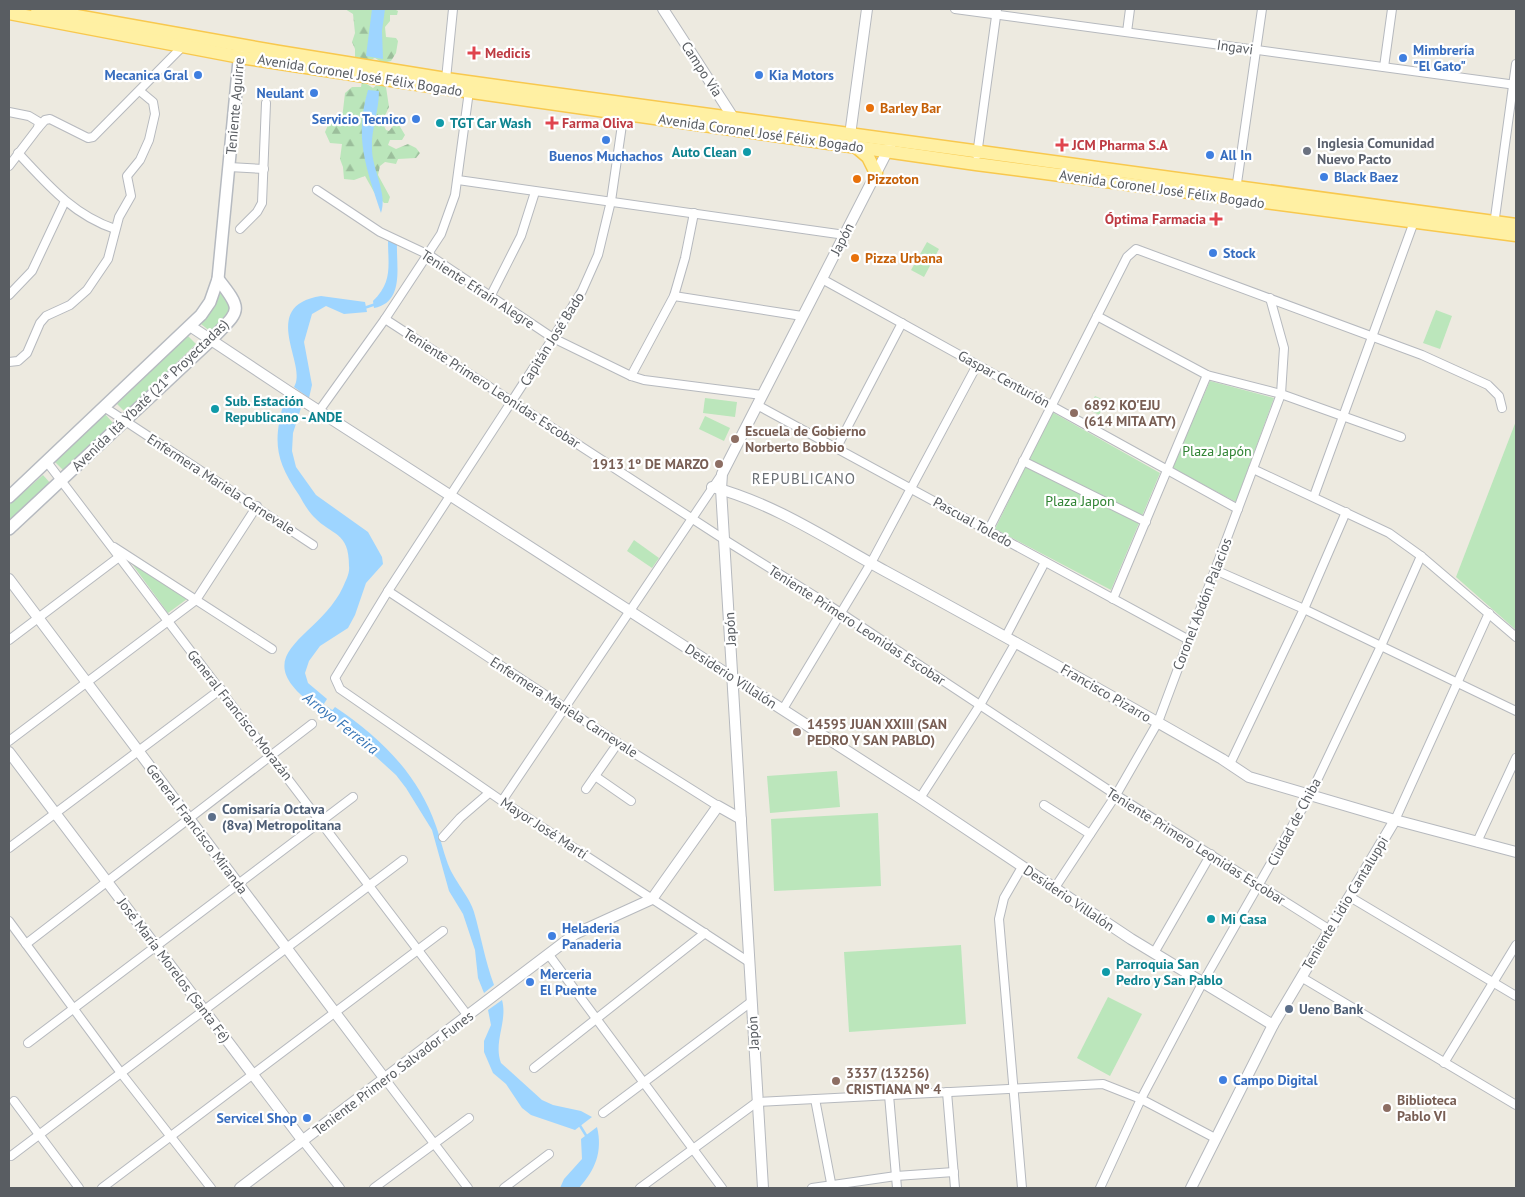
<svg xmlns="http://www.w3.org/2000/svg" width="1525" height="1197" font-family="'PT Sans',sans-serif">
<defs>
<pattern id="forest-firs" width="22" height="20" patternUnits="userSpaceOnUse" patternTransform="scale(1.25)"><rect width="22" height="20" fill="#bbe6bb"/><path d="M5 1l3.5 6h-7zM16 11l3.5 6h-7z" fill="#9bbe9b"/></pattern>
</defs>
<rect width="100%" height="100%" fill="#edeae0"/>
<g fill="url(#forest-firs)">
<polygon points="345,9 394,9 398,11 397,15 390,15 390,21 385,27 386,37 396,38 398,41 396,53 391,61 383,63 375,58 368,61 355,60 355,49 352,42 355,33 353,14"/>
<polygon points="362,81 373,88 378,84 386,87 389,107 382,122 386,130 389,131 393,126 399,125 405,135 402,140 390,140 388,145 396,149 408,144 416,148 420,153 416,158 398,159 396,164 385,162 380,166 378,175 390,197 388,203 384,203 374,192 365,176 354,180 344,179 343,167 340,159 342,144 330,143 325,132 328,125 342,119 345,93 352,87 361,87"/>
</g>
<g fill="#bbe6bb">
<polygon points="927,242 939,249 924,277 911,270"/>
<polygon points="221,288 231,308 226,317 211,332 201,324 201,322 215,307"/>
<polygon points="1436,310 1452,316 1440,349 1423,343"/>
<polygon points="188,336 196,344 125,412 117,404"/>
<polygon points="1210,381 1274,398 1236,502 1172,468"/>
<polygon points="1095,396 1106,401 1099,415 1088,409"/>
<polygon points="705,398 737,402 735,417 703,413"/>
<polygon points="1052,412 1160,473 1111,590 995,529"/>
<polygon points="105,414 113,423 63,470 55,462"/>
<polygon points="705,416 730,428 724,441 699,429"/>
<polygon points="1516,421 1516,630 1456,577"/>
<polygon points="43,475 51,484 9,522 9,505"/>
<polygon points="634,540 659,558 652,568 627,551"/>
<polygon points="132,564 187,599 168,613"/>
<polygon points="837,771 840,807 770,813 767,776"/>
<polygon points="878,813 881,886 774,891 771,819"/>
<polygon points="961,945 966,1024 849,1032 844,952"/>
<polygon points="1108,997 1142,1014 1110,1076 1077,1058"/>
</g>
<g fill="#9ed5ff">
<polygon points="372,9 385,9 382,31 383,59 366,56"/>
<path d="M 368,90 L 379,91 C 379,111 371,129 372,149 C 372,169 388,194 381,213 C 366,167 354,138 368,90 Z"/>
<path d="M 388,239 L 397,243 C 396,266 405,302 374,308 L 373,301 C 393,281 388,266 388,239 Z"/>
<path d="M 321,296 L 365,302 L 367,312 L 344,314 L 326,306 L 312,314 L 304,342 L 312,385 L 309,398 L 294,387 C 309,366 257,306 321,296 Z"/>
<path d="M 285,398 L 301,408 L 293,433 L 292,451 L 296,467 L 316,495 L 368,532 L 382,557 L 383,564 L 366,583 L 355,615 L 348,628 L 320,646 L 309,661 L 305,673 L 308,683 L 327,699 L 320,710 C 239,653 318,641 343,587 C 346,580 350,573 349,566 C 349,531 332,536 314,517 C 308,511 303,502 299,495 C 274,458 273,441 285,398 Z"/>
<path d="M 335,707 C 380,737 418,774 436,826 C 441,840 444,855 450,869 C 456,882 471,900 474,912 C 481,936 485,961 494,985 L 484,993 L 478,978 L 475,950 L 463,914 L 449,891 L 432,830 L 406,788 L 396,775 L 329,714 Z"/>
<path d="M 502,1000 C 508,1021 493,1042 501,1063 L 542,1100 L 553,1105 L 581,1111 L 592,1117 L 575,1130 L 531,1115 L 522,1108 L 506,1084 L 493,1073 L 484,1052 L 484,1041 L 491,1025 L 488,1010 Z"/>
<path d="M 597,1127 C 603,1152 595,1170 579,1188 L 560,1188 L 564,1179 L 582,1159 L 581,1139 Z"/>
</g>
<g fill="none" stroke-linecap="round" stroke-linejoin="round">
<g stroke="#9ed5ff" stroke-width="2.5">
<polyline points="364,308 376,304"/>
<polyline points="321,704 333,712"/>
<polyline points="579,1124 587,1137"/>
</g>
<defs>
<g id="minor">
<polyline points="955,9 1516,85"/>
<polyline points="1127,32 1130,9"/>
<polyline points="1384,67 1392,9"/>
<polyline points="446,79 453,9"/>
<polyline points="624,111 611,201 598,255 582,291 553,338 388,591 335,678 340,689 502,801 749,962"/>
<polyline points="9,112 29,116 39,122 38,128 9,166"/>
<polyline points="38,128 45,120 50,119 88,138 93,137 185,44"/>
<path d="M 18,153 C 47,184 73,215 115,229"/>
<polyline points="977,155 997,9"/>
<polyline points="229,167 264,169"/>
<polyline points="458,180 845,235"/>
<polyline points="317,190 380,232 429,255 553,338 631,376 644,380 762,395"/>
<polyline points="1236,190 1262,9"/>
<polyline points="1494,225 1516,64"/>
<polyline points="240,229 257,212 262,203 266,103"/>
<polyline points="822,279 1238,509"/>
<polyline points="9,295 32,271 65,201"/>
<polyline points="674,296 802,316"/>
<polyline points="490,297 521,236 535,192"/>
<polyline points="1097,316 1207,375 1281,394 1401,437"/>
<polyline points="385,319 725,540 821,600 1116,795 1330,930"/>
<polyline points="9,362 18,361 27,353 40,323 46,316 70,305 87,290 108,259 119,217 131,196 127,176 140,160 149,140 155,114 153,102 141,92"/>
<polyline points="631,376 674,296 685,258 694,213"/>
<polyline points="757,405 1189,640"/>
<polyline points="104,407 313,545"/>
<polyline points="319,411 385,319 441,234 455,195 469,91"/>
<polyline points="837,447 902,323"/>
<polyline points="1023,461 1146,522"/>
<polyline points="47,462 468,1016"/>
<polyline points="1253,469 1389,533 1421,556 1516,637"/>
<polyline points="1314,496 1415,219"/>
<polyline points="988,531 1127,257 1136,249 1422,355 1488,385 1499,396 1502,408"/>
<polyline points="114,547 272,649"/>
<polyline points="1215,570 1304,609 1516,711"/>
<polyline points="388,591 618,743 718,806"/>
<polyline points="1113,599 1207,375"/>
<polyline points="1006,636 1045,562"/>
<polyline points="9,640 119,557"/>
<polyline points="783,709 871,563 977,365"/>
<polyline points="9,741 196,600 257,506"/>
<polyline points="1230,764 1304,609 1346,512"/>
<polyline points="595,776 631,801"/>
<polyline points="586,789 618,743"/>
<polyline points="920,798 980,705 1016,642"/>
<polyline points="502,801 722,474"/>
<polyline points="1044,805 1090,834"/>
<polyline points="1395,820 1489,613"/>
<polyline points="443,837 460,818 489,793"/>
<polyline points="1477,842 1516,758"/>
<polyline points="9,848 221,689"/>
<polyline points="1054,889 1116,795 1158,722 1281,394 1284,348 1270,298"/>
<polyline points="1350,897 1516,996"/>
<polyline points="9,921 121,1073 211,1188"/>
<polyline points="26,944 312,724"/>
<polyline points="1154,953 1211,854"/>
<polyline points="549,955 722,1188"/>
<polyline points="1301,977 1516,1105"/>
<polyline points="28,1043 353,797"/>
<polyline points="1444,1063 1516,945"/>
<polyline points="534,1068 705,933"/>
<polyline points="385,1079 468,1188"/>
<polyline points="947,1092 955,1188"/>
<polyline points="889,1095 897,1188"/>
<polyline points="815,1099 832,1188"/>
<polyline points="14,1101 79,1188"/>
<polyline points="603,1113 751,1002"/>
<polyline points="303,1141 340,1188"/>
<polyline points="11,1156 403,860"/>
<polyline points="102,1188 443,931"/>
<polyline points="374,1188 469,1118"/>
<polyline points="504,1188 549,1154"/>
<polyline points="640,1188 757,1102 1103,1084 1141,1099 1215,1138"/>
<polyline points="812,1188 896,1176 954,1172"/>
<polyline points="1022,1188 999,919 1004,898 1022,867"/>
<polyline points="1100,1188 1141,1099 1203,982 1310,795 1381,646 1421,556"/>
</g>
<g id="tertiary">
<polyline points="663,9 736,122"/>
<polyline points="850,135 867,9"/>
<polyline points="190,326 288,391 920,798 1131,939 1273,1025"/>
<path d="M 712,487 C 774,503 830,541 885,571 C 998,632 1110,695 1222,759 L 1249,777 L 1395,820 L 1516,852"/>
<polyline points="9,579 385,1079"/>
<polyline points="9,752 303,1141"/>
<polyline points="240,1188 575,934 652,899 718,806 741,819"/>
<polyline points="763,1188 721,489 722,474 890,146"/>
<polyline points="1191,1188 1273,1025 1395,820"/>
</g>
<g id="secondary">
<polyline points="9,497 201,315 210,302 218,279 240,50"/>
<path d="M 9,529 L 210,341 C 239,310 245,313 218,279"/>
</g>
<g id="primary">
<polyline points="37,9 279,52 446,79 1516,225"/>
<polyline points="9,13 240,57 444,88 976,164 1516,235"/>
<polyline points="855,146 868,157 876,173"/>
</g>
</defs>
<use href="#minor" stroke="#b6b9be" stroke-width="10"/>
<use href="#tertiary" stroke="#b6b9be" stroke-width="12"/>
<use href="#secondary" stroke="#b6bac0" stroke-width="14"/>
<use href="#primary" stroke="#f8c84e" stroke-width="15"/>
<use href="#minor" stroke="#fff" stroke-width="8"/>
<use href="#tertiary" stroke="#fff" stroke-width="10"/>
<use href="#secondary" stroke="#fff" stroke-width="11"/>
<use href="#primary" stroke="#fff0a3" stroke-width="12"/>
</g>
<g fill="#e0444e" stroke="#fff" stroke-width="2">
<path d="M471.5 45.5h5v5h5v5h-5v5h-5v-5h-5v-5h5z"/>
<path d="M549.5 115.5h5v5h5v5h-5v5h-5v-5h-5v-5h5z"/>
<path d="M1059.5 137.5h5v5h5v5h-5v5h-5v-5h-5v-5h5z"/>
<path d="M1213.5 211.5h5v5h5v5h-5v5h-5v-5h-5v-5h5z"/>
</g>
<g fill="#3f7fe0" stroke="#fff" stroke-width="2">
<circle cx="1403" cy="58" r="5"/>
<circle cx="198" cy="75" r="5"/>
<circle cx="759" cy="75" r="5"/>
<circle cx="314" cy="93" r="5"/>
<circle cx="416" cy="119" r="5"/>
<circle cx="606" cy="140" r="5"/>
<circle cx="1210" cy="155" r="5"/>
<circle cx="1324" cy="177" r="5"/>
<circle cx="1213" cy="253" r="5"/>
<circle cx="552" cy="936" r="5"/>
<circle cx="530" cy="982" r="5"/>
<circle cx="1223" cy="1080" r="5"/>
<circle cx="307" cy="1118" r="5"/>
</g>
<g fill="#e8710a" stroke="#fff" stroke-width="2">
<circle cx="870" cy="108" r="5"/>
<circle cx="857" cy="179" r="5"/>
<circle cx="855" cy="258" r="5"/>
</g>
<g fill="#0f9aa8" stroke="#fff" stroke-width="2">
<circle cx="440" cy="123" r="5"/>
<circle cx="747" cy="152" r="5"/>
<circle cx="215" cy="409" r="5"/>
<circle cx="1211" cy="919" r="5"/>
<circle cx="1106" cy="972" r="5"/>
</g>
<circle fill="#6b7280" stroke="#fff" stroke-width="2" cx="1307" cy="151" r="5"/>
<g fill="#8d6e63" stroke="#fff" stroke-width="2">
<circle cx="1074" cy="413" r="5"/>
<circle cx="735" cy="439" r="5"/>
<circle cx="719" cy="464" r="5"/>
<circle cx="797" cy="732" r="5"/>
<circle cx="836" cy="1081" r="5"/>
<circle cx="1387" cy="1108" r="5"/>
</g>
<g fill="#5c6f8a" stroke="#fff" stroke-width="2">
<circle cx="212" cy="817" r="5"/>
<circle cx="1289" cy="1009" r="5"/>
</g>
<g text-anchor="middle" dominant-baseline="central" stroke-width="4.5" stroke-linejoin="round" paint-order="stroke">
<g font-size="14" fill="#595d62" stroke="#fff">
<text transform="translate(1235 47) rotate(8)">Ingavi</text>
<text transform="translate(702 69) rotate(57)">Campo Vía</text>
<text transform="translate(360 75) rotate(9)">Avenida Coronel José Félix Bogado</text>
<text transform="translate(235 106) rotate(-85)">Teniente Aguirre</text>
<text transform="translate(761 133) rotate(8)">Avenida Coronel José Félix Bogado</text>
<text transform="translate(1162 189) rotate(8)">Avenida Coronel José Félix Bogado</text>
<text transform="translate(842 239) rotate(-63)">Japón</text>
<text transform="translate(478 289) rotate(33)">Teniente Efraín Alegre</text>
<text transform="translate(552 339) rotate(-58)">Capitán José Bado</text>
<text transform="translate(1004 379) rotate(29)">Gaspar Centurión</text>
<text transform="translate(492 388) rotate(33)">Teniente Primero Leonidas Escobar</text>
<text transform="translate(150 395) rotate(-44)">Avenida Itá Ybaté (21ª Proyectadas)</text>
<text transform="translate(221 484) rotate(33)">Enfermera Mariela Carnevale</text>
<text transform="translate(973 522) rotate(29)">Pascual Toledo</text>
<text transform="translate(1202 604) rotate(-69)">Coronel Abdón Palacios</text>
<text transform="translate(857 625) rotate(33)">Teniente Primero Leonidas Escobar</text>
<text transform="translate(730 629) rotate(-93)">Japón</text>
<text transform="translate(731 676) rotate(33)">Desiderio Villalón</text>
<text transform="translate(1106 693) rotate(30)">Francisco Pizarro</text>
<text transform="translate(564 707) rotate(33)">Enfermera Mariela Carnevale</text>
<text transform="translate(240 715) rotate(52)">General Francisco Morazán</text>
<text transform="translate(1294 822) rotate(-62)">Ciudad de Chiba</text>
<text transform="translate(544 828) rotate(33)">Mayor José Martí</text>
<text transform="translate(197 829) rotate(53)">General Francisco Miranda</text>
<text transform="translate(1196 846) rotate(32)">Teniente Primero Leonidas Escobar</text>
<text transform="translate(1069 898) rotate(34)">Desiderio Villalón</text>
<text transform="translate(1345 903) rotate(-59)">Teniente Lidio Cantaluppi</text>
<text transform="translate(174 970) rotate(53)">José María Morelos (Santa Fé)</text>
<text transform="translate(753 1033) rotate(-93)">Japón</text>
<text transform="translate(393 1073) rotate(-37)">Teniente Primero Salvador Funes</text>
</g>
<g font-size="14" font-weight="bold" fill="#366cbe" stroke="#fff" text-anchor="start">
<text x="1413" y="50">Mimbrería<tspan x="1413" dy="16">"El Gato"</tspan></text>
<text x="188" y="75" text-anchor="end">Mecanica Gral</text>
<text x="769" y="75">Kia Motors</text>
<text x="304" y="93" text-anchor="end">Neulant</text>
<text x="406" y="119" text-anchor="end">Servicio Tecnico</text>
<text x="1220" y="155">All In</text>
<text x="606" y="156" text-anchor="middle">Buenos Muchachos</text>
<text x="1334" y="177">Black Baez</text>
<text x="1223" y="253">Stock</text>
<text x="562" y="928">Heladeria<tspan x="562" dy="16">Panaderia</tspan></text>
<text x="540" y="974">Merceria<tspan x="540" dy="16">El Puente</tspan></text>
<text x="1233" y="1080">Campo Digital</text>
<text x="297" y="1118" text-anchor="end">Servicel Shop</text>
</g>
<g font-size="14" font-weight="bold" fill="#be3a42" stroke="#fff" text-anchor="start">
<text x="485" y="53">Medicis</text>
<text x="562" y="123">Farma Oliva</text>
<text x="1072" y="145">JCM Pharma S.A</text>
<text x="1206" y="219" text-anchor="end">Óptima Farmacia</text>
</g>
<g font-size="14" font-weight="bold" fill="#c56008" stroke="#fff" text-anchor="start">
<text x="880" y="108">Barley Bar</text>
<text x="867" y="179">Pizzoton</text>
<text x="865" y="258">Pizza Urbana</text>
</g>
<g font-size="14" font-weight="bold" fill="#0d838f" stroke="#fff" text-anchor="start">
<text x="450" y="123">TGT Car Wash</text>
<text x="737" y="152" text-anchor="end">Auto Clean</text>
<text x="225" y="401">Sub. Estación<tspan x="225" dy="16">Republicano - ANDE</tspan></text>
<text x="1221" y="919">Mi Casa</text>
<text x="1116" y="964">Parroquia San<tspan x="1116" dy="16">Pedro y San Pablo</tspan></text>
</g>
<g font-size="14" font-weight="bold" fill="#5b616d" stroke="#fff" text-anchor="start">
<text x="1317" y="143">Inglesia Comunidad<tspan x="1317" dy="16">Nuevo Pacto</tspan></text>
</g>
<g font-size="14" font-weight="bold" fill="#785e54" stroke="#fff" text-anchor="start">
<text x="1084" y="405">6892 KO'EJU<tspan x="1084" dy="16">(614 MITA ATY)</tspan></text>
<text x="745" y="431">Escuela de Gobierno<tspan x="745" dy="16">Norberto Bobbio</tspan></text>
<text x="709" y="464" text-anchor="end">1913 1º DE MARZO</text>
<text x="807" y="724">14595 JUAN XXIII (SAN<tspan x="807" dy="16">PEDRO Y SAN PABLO)</tspan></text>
<text x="846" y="1073">3337 (13256)<tspan x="846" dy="16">CRISTIANA Nº 4</tspan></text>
<text x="1397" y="1100">Biblioteca<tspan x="1397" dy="16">Pablo VI</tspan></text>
</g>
<g font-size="14" fill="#2f8333" stroke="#fff">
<text x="1217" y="451">Plaza Japón</text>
<text x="1080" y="501">Plaza Japon</text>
</g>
<g font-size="14" font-weight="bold" fill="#4e5e75" stroke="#fff" text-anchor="start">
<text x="222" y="809">Comisaría Octava<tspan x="222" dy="16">(8va) Metropolitana</tspan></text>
<text x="1299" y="1009">Ueno Bank</text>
</g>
<g font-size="15" letter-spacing="1" fill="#6a6f74" stroke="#fff">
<text x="804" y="478">REPUBLICANO</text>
</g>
<g font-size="15" font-style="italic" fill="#3775b6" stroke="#fff">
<text transform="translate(341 723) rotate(38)">Arroyo Ferreira</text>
</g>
</g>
<rect width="1525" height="1197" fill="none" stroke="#595d62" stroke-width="20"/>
</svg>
